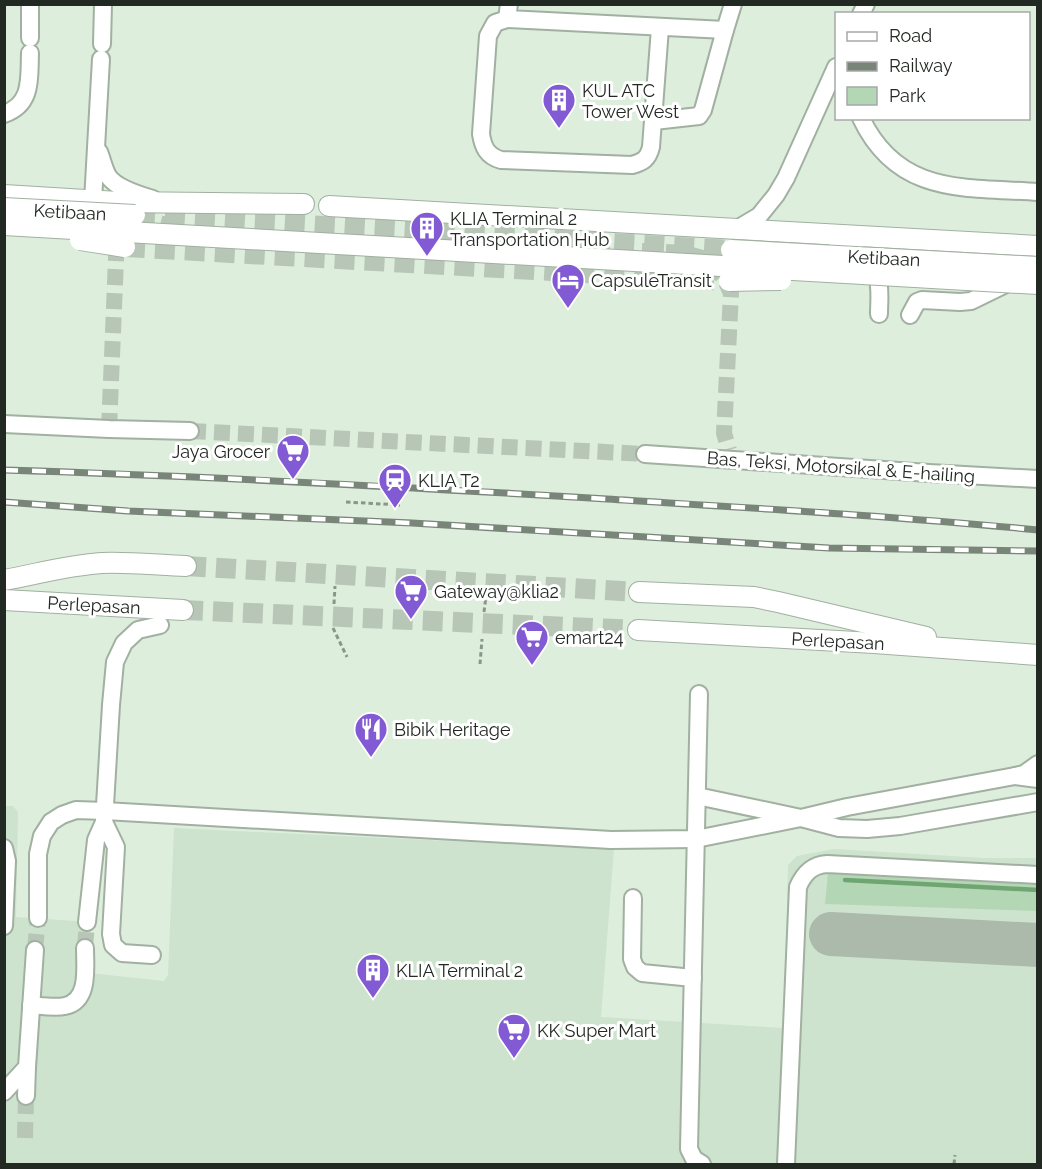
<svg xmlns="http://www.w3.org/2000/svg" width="1042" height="1169" font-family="Raleway,sans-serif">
<rect width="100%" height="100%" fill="#ded"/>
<polygon fill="#cde3cd" points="4,806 13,806 18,812 16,917 91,922 89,950 90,973 164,981 168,975 174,828 614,849 601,1017 784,1028 788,865 797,856 834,849 985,858 1037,858 1037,1164 5,1164"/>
<polygon fill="#b3d7b4" points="828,872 1037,881 1037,911 825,904"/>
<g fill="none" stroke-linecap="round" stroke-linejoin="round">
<polyline stroke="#6fa571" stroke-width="4.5" points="845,880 1038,890"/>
<polyline stroke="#acbaac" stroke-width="44" points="831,934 1038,945"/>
<g stroke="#b8c6b8" stroke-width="16" stroke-dasharray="16 8" stroke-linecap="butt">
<path d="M 138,215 C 152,222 166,226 182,227"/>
<polyline points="522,245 685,253 706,259 724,278 731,293 724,433 729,450"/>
<polyline points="109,429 117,235"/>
<polyline points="190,431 645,454"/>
<polyline points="85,948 87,922"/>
<polyline points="35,950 38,918"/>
<polyline points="25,1138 26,1096"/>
</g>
<g stroke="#b8c6b8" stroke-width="20" stroke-dasharray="20 10" stroke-linecap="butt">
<polyline points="135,215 731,250"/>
<polyline points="125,247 729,281"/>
<polyline points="186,566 639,592"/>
<polyline points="183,610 638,630"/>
</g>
<defs>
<g id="minor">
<polyline points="509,4 507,19 725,30 733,4"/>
<polyline points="861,14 866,4"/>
<path d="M 507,19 L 495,23 L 488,36 L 481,134 C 483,147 487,156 501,160 L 632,165 C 643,162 648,159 651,147 L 660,28"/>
<polyline points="30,38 30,4"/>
<polyline points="102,44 103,4"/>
<path d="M 4,114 C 33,104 29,78 30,53"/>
<path d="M 861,118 C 898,196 965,187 1038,192"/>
<polyline points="654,121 699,116 703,110 725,30"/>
<path d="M 99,152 C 102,159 104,169 108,176 C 116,188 139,195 153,199"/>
<polyline points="93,201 101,59"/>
<polyline points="737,229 759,216 776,195 786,178 836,67"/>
<path d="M 827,235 C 843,240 872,260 877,276 C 881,287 879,302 879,314"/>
<polyline points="910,315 917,302 922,300 960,302 971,301 1012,281"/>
<polyline points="4,424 109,429 190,431"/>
<polyline points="645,454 929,473 1038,479"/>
<polyline points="699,694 689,1149 694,1159 702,1164"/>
<polyline points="1038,764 1024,774 1015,776 1038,779"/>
<polyline points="697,796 801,818 839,828 867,829 900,826 1038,802"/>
<polyline points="104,822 116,847 111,934 113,945 122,953 152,955"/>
<polyline points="4,848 7,861 4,926"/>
<polyline points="633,898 632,959 635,967 642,973 693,978"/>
<polyline points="38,918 38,854 42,836 51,822 62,815 76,810 105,811 611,840 696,839 801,818 847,807 1015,776"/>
<polyline points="87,922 96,840 104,822 111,705 115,662 124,643 138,630 160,625"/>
<path d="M 31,1005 C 42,1006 55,1008 65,1006 C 90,1001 85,967 85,948"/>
<polyline points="4,1092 27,1067 35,950"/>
<polyline points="26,1096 27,1067"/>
<path d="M 786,1164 L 798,887 C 804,873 812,865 827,864 L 1038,875"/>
</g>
<g id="major">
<polyline points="4,195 118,202 304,204"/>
<polyline points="329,206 1038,246"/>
<path d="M 4,580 C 37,574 69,565 102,563 C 130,562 158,565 186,566"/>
<polyline points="639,592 754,597 778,602 926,637"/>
<polyline points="4,600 183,610"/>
<polyline points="638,630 874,643 1038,655"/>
</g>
</defs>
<use href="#minor" stroke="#a1b0a1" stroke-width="20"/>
<use href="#major" stroke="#a1b0a1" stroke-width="22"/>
<g stroke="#8a968a" stroke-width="3" stroke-dasharray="4.5 3" stroke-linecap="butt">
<polyline points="346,502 400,505"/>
<polyline points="334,604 335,586"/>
<polyline points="484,612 486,596"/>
<polyline points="333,628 347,657"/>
<polyline points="480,664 482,639"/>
<polyline points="954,1164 955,1155"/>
</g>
<use href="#minor" stroke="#fff" stroke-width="16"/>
<use href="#major" stroke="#fff" stroke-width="20"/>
<defs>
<g id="rail">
<path d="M 4,470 C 206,476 406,487 607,499 C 751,508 894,516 1038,530"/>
<polyline points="4,502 128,511 412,523 829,548 1038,551"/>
</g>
</defs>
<use href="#rail" stroke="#7a857a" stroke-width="7"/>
<use href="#rail" stroke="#fff" stroke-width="4.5" stroke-dasharray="14" stroke-linecap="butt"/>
<defs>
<g id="major-bridge">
<polyline points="4,208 135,215"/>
<polyline points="4,225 1038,284"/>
<polyline points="80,240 125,247"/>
<polyline points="731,250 1038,267"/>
<polyline points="729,281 781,280"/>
</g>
</defs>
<use href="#major-bridge" stroke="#a1b0a1" stroke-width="22" stroke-linecap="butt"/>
<use href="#major-bridge" stroke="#fff" stroke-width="20"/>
</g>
<defs>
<symbol id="building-pin" viewBox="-11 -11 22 30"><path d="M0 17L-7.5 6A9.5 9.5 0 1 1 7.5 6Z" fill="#825ad4" stroke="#fff"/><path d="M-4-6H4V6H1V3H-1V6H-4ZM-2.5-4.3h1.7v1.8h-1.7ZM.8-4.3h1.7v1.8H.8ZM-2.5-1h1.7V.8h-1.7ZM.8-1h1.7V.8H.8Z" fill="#fff"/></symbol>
<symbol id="hotel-pin" viewBox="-11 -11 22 30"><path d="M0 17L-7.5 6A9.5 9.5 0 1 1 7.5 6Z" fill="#825ad4" stroke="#fff"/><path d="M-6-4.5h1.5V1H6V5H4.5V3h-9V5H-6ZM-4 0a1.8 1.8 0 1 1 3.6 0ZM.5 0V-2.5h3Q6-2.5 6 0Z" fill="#fff"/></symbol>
<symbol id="supermarket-pin" viewBox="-11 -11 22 30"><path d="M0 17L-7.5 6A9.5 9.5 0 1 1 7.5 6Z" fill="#825ad4" stroke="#fff"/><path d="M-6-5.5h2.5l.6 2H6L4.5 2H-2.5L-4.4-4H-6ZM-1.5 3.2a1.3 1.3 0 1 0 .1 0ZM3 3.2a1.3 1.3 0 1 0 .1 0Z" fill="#fff"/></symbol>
<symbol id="station-pin" viewBox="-11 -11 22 30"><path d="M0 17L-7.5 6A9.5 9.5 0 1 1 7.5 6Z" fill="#825ad4" stroke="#fff"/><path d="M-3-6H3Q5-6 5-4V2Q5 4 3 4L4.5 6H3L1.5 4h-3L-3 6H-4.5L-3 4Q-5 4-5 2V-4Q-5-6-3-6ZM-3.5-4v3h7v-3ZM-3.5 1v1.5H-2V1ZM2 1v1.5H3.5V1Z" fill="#fff"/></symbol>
<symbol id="restaurant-pin" viewBox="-11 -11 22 30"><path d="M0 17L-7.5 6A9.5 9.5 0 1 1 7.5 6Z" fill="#825ad4" stroke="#fff"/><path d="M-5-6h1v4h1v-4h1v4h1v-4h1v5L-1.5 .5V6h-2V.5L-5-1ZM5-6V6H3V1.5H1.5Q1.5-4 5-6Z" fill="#fff"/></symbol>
</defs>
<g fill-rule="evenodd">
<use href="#building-pin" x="540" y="81" width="38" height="52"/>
<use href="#building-pin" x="408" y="209" width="38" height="52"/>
<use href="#hotel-pin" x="549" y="261" width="38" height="52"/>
<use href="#supermarket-pin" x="274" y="432" width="38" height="52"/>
<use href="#station-pin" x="376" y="461" width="38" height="52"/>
<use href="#supermarket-pin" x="392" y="572" width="38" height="52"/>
<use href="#supermarket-pin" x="513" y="618" width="38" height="52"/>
<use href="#restaurant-pin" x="352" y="710" width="38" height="52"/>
<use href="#building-pin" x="354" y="951" width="38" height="52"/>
<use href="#supermarket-pin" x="495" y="1011" width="38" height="52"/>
</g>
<g text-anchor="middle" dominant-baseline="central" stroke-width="6" stroke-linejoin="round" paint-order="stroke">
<g font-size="18" fill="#222822" stroke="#fff" text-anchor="start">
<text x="582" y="90">KUL ATC<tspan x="582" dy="21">Tower West</tspan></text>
<text x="450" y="218">KLIA Terminal 2<tspan x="450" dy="21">Transportation Hub</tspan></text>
<text x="591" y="280">CapsuleTransit</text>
<text x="270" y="451" text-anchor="end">Jaya Grocer</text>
<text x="418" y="480">KLIA T2</text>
<text x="434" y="591">Gateway@klia2</text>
<text x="555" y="637">emart24</text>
<text x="394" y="729">Bibik Heritage</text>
<text x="396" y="970">KLIA Terminal 2</text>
<text x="537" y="1030">KK Super Mart</text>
</g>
<g font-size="18" fill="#222822" stroke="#fff">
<text transform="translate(70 212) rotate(3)">Ketibaan</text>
<text transform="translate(884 258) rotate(3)">Ketibaan</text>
<text transform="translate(841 467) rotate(4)">Bas, Teksi, Motorsikal &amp; E-hailing</text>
<text transform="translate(94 605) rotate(3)">Perlepasan</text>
<text transform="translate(838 641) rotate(3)">Perlepasan</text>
</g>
</g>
<rect width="1042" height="1169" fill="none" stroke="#222822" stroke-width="12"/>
<rect x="835" y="12" width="195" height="108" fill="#ffffff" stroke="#a7a9a7" stroke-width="1.5"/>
<rect x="847" y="32" width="30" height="9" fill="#ffffff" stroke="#a7a9a7" stroke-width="1.5"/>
<text x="889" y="42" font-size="18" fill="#222822">Road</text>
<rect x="847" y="62" width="30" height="9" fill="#7a857a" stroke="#a7a9a7" stroke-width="1.5"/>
<text x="889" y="72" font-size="18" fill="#222822">Railway</text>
<rect x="847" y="87" width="30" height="18" fill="#b3d7b4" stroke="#a7a9a7" stroke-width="1.5"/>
<text x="889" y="102" font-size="18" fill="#222822">Park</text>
</svg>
